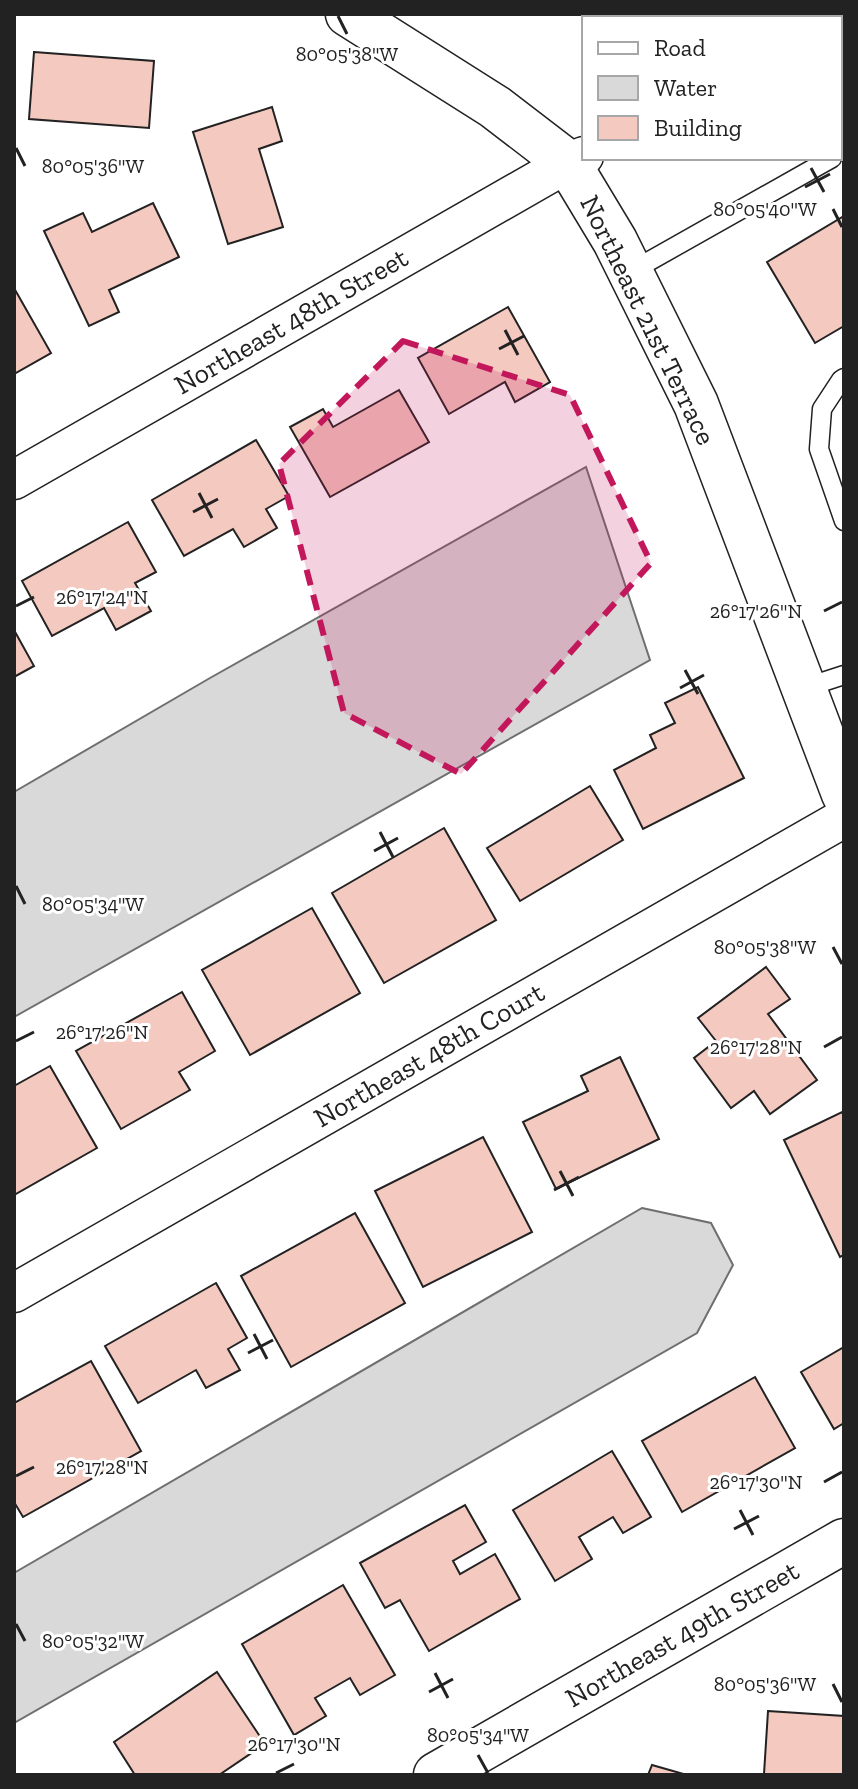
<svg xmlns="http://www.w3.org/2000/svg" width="858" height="1789" font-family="'Zilla Slab',serif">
<rect width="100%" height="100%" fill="#fff"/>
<g fill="#d9d9d9" stroke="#6f6f6f" stroke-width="2">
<polygon points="586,467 650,660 14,1017 14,792 210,678"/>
<polygon points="642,1208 711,1223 733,1265 697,1333 14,1723 14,1573"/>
</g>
<g fill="#f3c9c0" stroke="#222" stroke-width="2">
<polygon points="34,52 154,61 149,128 29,119"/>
<polygon points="272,107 282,141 259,149 283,227 228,244 193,132"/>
<polygon points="153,203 179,257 109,290 119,312 89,326 44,231 83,213 92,232"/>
<polygon points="844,216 844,326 815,343 767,262"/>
<polygon points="14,288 51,353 14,374"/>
<polygon points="508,307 550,382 515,402 505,382 449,414 418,358"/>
<polygon points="399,390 429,442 330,497 290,427 323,409 333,427"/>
<polygon points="256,440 289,496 266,509 277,528 244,547 233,529 184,556 152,500"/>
<polygon points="128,522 156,572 135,583 151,611 116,630 104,608 52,636 22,581"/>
<polygon points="14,630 34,666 14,677"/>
<polygon points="698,687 744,778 643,829 614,770 656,748 650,735 675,723 665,703"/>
<polygon points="590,786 623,840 520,901 487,848"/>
<polygon points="444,828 496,920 384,983 332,893"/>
<polygon points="312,908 360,993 250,1055 202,970"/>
<polygon points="766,967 790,999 768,1014 817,1080 770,1114 754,1091 731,1108 694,1058 716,1041 698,1018"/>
<polygon points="182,992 215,1051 179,1072 190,1090 121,1129 76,1051"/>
<polygon points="620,1057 659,1139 556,1189 523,1122 588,1091 581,1076"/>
<polygon points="50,1066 97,1148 14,1195 14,1086"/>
<polygon points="842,1112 844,1117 844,1255 840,1257 784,1140"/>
<polygon points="483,1137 532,1232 423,1287 375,1191"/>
<polygon points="355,1213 405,1303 291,1367 241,1276"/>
<polygon points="216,1283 247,1338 228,1349 240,1370 206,1388 196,1370 138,1403 105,1346"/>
<polygon points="844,1347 844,1423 834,1429 801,1372"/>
<polygon points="91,1361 141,1451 23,1517 14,1502 14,1403"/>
<polygon points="755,1377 795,1448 682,1512 642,1441"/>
<polygon points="612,1451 651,1517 623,1533 613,1517 579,1537 592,1559 555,1581 513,1510"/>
<polygon points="465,1505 486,1542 453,1561 460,1574 495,1554 520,1599 429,1651 400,1600 385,1608 360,1563"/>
<polygon points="343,1585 395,1675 360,1695 350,1678 315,1698 326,1716 294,1735 242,1644"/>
<polygon points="217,1672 265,1744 219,1775 135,1775 114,1742"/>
<polygon points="768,1711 844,1716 844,1775 764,1774"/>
<polygon points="652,1765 687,1775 648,1775"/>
</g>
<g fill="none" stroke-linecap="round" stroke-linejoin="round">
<defs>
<g id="lane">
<polyline points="671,14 673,18"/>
<polyline points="840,65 844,72"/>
<polyline points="630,272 832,158"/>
<polyline points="844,378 841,380 822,409 819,449 844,521"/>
<polyline points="804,688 844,675"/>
</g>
<g id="street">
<polyline points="729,18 733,14"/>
<polyline points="838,18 844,14"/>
<polyline points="14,480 568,163 584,156"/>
<polyline points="14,1293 844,818"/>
</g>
<g id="secondary">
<polyline points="348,14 495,107 568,163 615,241 696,404 844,794"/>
<polyline points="436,1775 844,1541"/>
</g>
</defs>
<use href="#lane" stroke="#222" stroke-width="21"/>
<use href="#street" stroke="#222" stroke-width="41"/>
<use href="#secondary" stroke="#222" stroke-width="47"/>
<use href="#lane" stroke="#fff" stroke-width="18"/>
<use href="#street" stroke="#fff" stroke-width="38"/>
<use href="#secondary" stroke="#fff" stroke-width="44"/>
</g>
<path fill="#c2185b" fill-opacity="0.2" stroke="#c2185b" stroke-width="6" stroke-dasharray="16 10" stroke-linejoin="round" d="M 403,341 L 570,395 L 651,563 L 461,774 L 344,713 L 279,464 Z"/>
<path fill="none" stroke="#222" stroke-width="3" d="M 338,16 L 347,34M 16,148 L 25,166M 811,168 L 824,192M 805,187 L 830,174M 833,209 L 842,227M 505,330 L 518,355M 499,349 L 524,336M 199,493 L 212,518M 193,512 L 218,499M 16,606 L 34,597M 824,611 L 842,602M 685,670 L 698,694M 680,688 L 704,675M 380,832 L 393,857M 374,851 L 398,838M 16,886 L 25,904M 833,947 L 842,964M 16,1041 L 34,1032M 824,1047 L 842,1037M 560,1171 L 573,1196M 554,1190 L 579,1177M 254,1334 L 267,1359M 248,1353 L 273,1340M 16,1476 L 34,1467M 824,1482 L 842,1472M 740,1510 L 753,1535M 734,1529 L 759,1516M 16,1624 L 25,1641M 435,1673 L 448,1698M 833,1684 L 842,1702M 429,1692 L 453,1679M 478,1755 L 488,1773M 276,1773 L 294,1764"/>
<g text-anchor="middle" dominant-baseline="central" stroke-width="6" stroke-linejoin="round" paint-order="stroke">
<g font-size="28" fill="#222" stroke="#fff">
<text transform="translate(648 320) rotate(64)">Northeast 21st Terrace</text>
<text transform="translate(291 321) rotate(-30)">Northeast 48th Street</text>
<text transform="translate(429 1055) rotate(-30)">Northeast 48th Court</text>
<text transform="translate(682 1634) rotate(-30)">Northeast 49th Street</text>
</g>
</g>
<g font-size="20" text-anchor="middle" fill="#222" stroke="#fff" stroke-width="6" stroke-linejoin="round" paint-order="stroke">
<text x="347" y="61">80°05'38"W</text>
<text x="93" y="173">80°05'36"W</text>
<text x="765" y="216">80°05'40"W</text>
<text x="102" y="604">26°17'24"N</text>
<text x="756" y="618">26°17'26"N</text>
<text x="93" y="911">80°05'34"W</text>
<text x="765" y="954">80°05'38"W</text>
<text x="102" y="1039">26°17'26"N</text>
<text x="756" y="1054">26°17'28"N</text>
<text x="102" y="1474">26°17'28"N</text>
<text x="756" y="1489">26°17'30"N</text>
<text x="93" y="1648">80°05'32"W</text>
<text x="765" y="1691">80°05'36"W</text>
<text x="478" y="1742">80°05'34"W</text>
<text x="294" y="1751">26°17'30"N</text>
</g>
<rect width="858" height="1789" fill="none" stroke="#222222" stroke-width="32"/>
<rect x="582" y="16" width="260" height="144" fill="#ffffff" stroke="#a7a7a7" stroke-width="2"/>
<rect x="598" y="42" width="40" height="12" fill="#ffffff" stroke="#a7a7a7" stroke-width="2"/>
<text x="654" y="56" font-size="24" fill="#222222">Road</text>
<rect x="598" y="76" width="40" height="24" fill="#d9d9d9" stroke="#a7a7a7" stroke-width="2"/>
<text x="654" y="96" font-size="24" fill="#222222">Water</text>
<rect x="598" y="116" width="40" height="24" fill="#f3c9c0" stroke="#a7a7a7" stroke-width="2"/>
<text x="654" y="136" font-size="24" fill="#222222">Building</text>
</svg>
